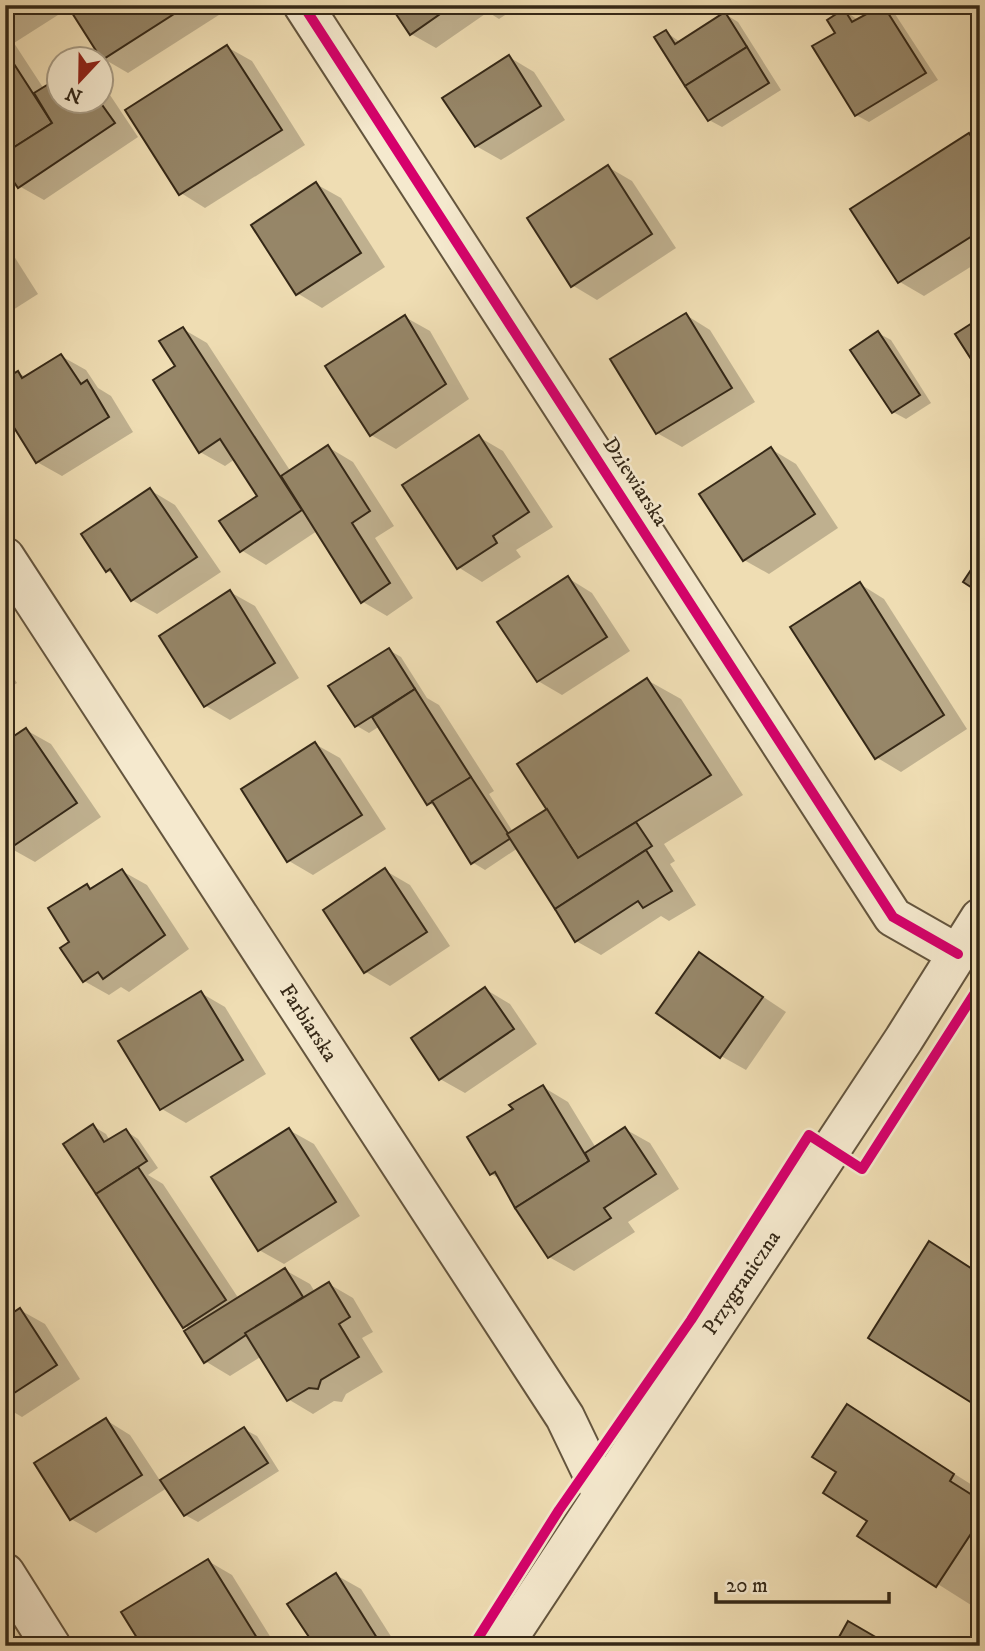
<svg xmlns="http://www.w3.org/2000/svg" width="985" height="1651" font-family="'IM FELL DW Pica',serif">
<rect width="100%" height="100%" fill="#efddb3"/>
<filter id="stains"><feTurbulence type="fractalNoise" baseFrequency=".00286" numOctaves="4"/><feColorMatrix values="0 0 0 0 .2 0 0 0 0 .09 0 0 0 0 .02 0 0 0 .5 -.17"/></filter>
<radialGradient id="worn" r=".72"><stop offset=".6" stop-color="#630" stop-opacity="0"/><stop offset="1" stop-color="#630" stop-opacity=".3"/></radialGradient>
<g fill="#0003">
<polygon points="5,5 51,5 58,15 14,43 44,89 60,102 102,102 102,83 138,137 44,200 19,186 5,165 5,123 10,120 5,112"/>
<polygon points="69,5 218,5 222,13 128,73 104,59"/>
<polygon points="392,5 520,5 499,19 488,12 436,48 411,34"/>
<polygon points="882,6 895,14 938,80 869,122 856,115 837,33 845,11 858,20"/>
<polygon points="725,14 738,22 781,90 722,127 709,120 666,32 680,42"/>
<polygon points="227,47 252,61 305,145 205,208 181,193"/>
<polygon points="509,57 534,72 565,120 501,160 476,146"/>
<polygon points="969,135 980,142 980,261 924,296 900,282"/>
<polygon points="608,167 632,181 676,248 597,300 572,285"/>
<polygon points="316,184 341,198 385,267 322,308 297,293"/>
<polygon points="5,242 38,294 5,315"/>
<polygon points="686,315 710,330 755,402 682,447 657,433"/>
<polygon points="405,317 430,331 469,399 396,449 371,435"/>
<polygon points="183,329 207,343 291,472 328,447 353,462 394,526 375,538 413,598 387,616 363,602 317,531 266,565 241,550 259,497 235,459 225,466 200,452 155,380 177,366"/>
<polygon points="878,333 891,340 931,403 906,419 893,412"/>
<polygon points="61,356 86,370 98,388 111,396 133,432 62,476 37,462 18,373 26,377"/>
<polygon points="479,437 503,451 553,527 516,550 521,557 482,582 458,567"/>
<polygon points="771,449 796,464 838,528 769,574 744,560"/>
<polygon points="150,490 175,505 221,572 157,614 132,600 117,576 107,571"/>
<polygon points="568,578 592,593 630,651 562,695 538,681"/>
<polygon points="860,584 884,599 967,729 901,772 876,757"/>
<polygon points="230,592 255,606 299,678 230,720 206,706"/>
<polygon points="389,650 401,657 427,698 439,705 494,791 489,794 513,832 549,810 647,680 681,699 743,795 664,844 675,861 670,864 696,905 669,921 661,916 601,955 576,941 518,848 485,870 472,862 439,809 429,803 380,726 369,733 357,726"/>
<polygon points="5,665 17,683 5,691"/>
<polygon points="26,730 51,744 101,817 35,862 10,848"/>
<polygon points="315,744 340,758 386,829 313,875 289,861"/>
<polygon points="122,871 147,885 189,949 129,992 121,987 109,995 84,981 72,942 87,886 93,889"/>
<polygon points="386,871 410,885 450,946 390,986 366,972"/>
<polygon points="699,954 786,1012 746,1070 721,1056"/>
<polygon points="485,989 510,1004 537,1044 465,1093 440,1079"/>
<polygon points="201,993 225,1007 266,1074 186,1123 162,1109"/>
<polygon points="543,1087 568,1102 596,1148 625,1129 650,1143 679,1189 628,1222 635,1232 574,1271 549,1257 502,1180 491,1174"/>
<polygon points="93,1126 106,1134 110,1141 126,1131 138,1139 158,1168 148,1175 163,1184 239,1299 285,1270 310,1284 315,1292 329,1284 353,1298 373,1332 362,1338 383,1372 346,1394 342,1402 334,1401 313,1414 288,1399 262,1356 230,1376 205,1361 189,1330 65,1145"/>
<polygon points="289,1130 314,1144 360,1216 284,1264 259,1250"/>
<polygon points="20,1310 45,1324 80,1379 22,1417 5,1407 5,1320"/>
<polygon points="847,1406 980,1490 980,1591 971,1605 860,1535 870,1520 838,1472"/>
<polygon points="106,1420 130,1435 161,1482 244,1429 257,1436 279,1471 198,1522 185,1515 167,1488 96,1533 71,1519"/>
<polygon points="208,1561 232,1575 276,1646 144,1646"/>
<polygon points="336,1575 361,1589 397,1646 317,1646"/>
</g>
<g fill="#968668" stroke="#352817" stroke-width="2">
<polygon points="5,5 26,5 5,19"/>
<polygon points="67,5 188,5 102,60"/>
<polygon points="390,5 453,5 410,35"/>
<polygon points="883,5 926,73 855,116 812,46 835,33 827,20 844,9 852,22"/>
<polygon points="725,12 747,47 685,86 654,37 666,30 675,44"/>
<polygon points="227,45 282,130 179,195 125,110"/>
<polygon points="747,47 769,83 708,121 685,86"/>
<polygon points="5,50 52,123 5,153 8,119"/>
<polygon points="509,55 541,106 475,147 442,98"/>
<polygon points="60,77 60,102 100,102 115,123 18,188 5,169 5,153 52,123 34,93"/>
<polygon points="969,133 980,151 980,231 898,283 850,209"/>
<polygon points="608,165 652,234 571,287 527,218"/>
<polygon points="316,182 361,253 296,295 251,225"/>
<polygon points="686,313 732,388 656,434 610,359"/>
<polygon points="405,315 446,384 370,436 325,366"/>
<polygon points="980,318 980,373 955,334"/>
<polygon points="183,327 302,510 240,552 219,521 257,496 220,439 199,453 153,380 175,366 159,341"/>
<polygon points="878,331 920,395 892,413 850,350"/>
<polygon points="61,354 81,384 87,380 109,417 36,463 5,413 5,379 18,371 22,378"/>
<polygon points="479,435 529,512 493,536 497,543 457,569 402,485"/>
<polygon points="328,445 370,511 352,523 390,583 361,603 281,476"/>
<polygon points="771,447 815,514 743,561 699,494"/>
<polygon points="150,488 197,557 131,601 110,569 106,572 81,534"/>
<polygon points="980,556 980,593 963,582"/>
<polygon points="568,576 607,637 537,682 497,622"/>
<polygon points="860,582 944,715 875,759 790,627"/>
<polygon points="230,590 275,663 204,707 159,636"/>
<polygon points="389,648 415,689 355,727 328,686"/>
<polygon points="647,678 711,775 578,858 517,764"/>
<polygon points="415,689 471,777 427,805 372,717"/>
<polygon points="26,728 77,803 9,849 5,844 5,742"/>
<polygon points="315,742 362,815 287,862 241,789"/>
<polygon points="471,777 511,838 471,864 432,801"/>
<polygon points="547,809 578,858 636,822 652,846 555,909 507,834"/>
<polygon points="646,850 672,891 643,908 638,901 575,942 555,909"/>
<polygon points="385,868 427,932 364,973 323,910"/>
<polygon points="122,869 165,935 103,979 98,972 83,982 60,948 69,942 48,908 87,884 90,889"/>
<polygon points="699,952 763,997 720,1058 656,1013"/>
<polygon points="485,987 514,1029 439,1080 411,1038"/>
<polygon points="201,991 243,1060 160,1110 118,1041"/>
<polygon points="543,1085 589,1161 515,1208 495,1172 490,1175 467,1137 513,1109 509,1105"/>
<polygon points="93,1124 104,1142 126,1129 147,1161 96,1194 63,1144"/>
<polygon points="625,1127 656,1174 604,1208 611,1218 548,1258 515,1208 589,1161 585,1153"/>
<polygon points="289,1128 336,1202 258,1251 211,1177"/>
<polygon points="138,1167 226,1300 183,1328 96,1194"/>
<polygon points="929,1241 980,1274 980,1408 868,1338"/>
<polygon points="285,1268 303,1297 204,1363 184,1331"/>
<polygon points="329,1282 350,1317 339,1324 359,1357 321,1380 318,1389 309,1388 287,1401 245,1333"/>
<polygon points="20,1308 57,1365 5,1399 5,1318"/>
<polygon points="847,1404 954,1474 950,1481 980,1500 980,1520 936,1587 857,1536 867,1521 823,1493 836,1472 812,1457"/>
<polygon points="106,1418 142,1475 70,1520 34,1463"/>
<polygon points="244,1427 268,1463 184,1516 160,1480"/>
<polygon points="208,1559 262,1646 142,1646 121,1612"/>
<polygon points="336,1573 377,1638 365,1646 315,1646 287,1604"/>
<polygon points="848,1621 891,1646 834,1646"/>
</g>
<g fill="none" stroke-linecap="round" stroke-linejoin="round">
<defs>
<g id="street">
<polyline points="303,5 893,917 958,954"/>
<polyline points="5,557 565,1417 602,1494"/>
<polyline points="5,1573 51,1646"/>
<polyline points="503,1646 904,1039 980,918"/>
</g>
</defs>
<use href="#street" stroke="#64553e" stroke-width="42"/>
<use href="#street" stroke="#f5e9ce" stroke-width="38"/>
<defs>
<g id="cycleway">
<polyline points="303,5 893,917 958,954"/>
<polyline points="473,1646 559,1510 691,1320 809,1135 862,1169 980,985"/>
</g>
</defs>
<use href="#cycleway" stroke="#f5e9ce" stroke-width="15"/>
<use href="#cycleway" stroke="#d6006c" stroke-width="10"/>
</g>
<g text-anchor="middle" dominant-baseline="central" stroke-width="5" stroke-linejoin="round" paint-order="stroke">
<g font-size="21" fill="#352817" stroke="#f5e9ce">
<text transform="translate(635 482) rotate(57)">Dziewiarska</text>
<text transform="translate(308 1023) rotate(57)">Farbiarska</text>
<text transform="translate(742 1283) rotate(-56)">Przygraniczna</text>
</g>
</g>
<rect width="985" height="1651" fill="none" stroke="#efddb3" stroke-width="28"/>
<rect x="7" y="7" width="971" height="1637" fill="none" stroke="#352817" stroke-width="3.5"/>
<rect x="14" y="14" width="957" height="1623" fill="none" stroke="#352817" stroke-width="2"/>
<g transform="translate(80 80) rotate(202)"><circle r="33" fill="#f5e9ce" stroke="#a89c85" stroke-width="2"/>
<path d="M0-5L12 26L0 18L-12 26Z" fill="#8f2418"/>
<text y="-10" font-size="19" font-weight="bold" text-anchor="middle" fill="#352817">N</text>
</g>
<path d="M716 1592v10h173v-10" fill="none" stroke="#352817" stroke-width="3.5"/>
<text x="726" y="1592" font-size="21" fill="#352817" stroke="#f5e9ce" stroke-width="5" paint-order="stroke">20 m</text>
<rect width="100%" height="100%" filter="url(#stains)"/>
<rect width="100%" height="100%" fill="url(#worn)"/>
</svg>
